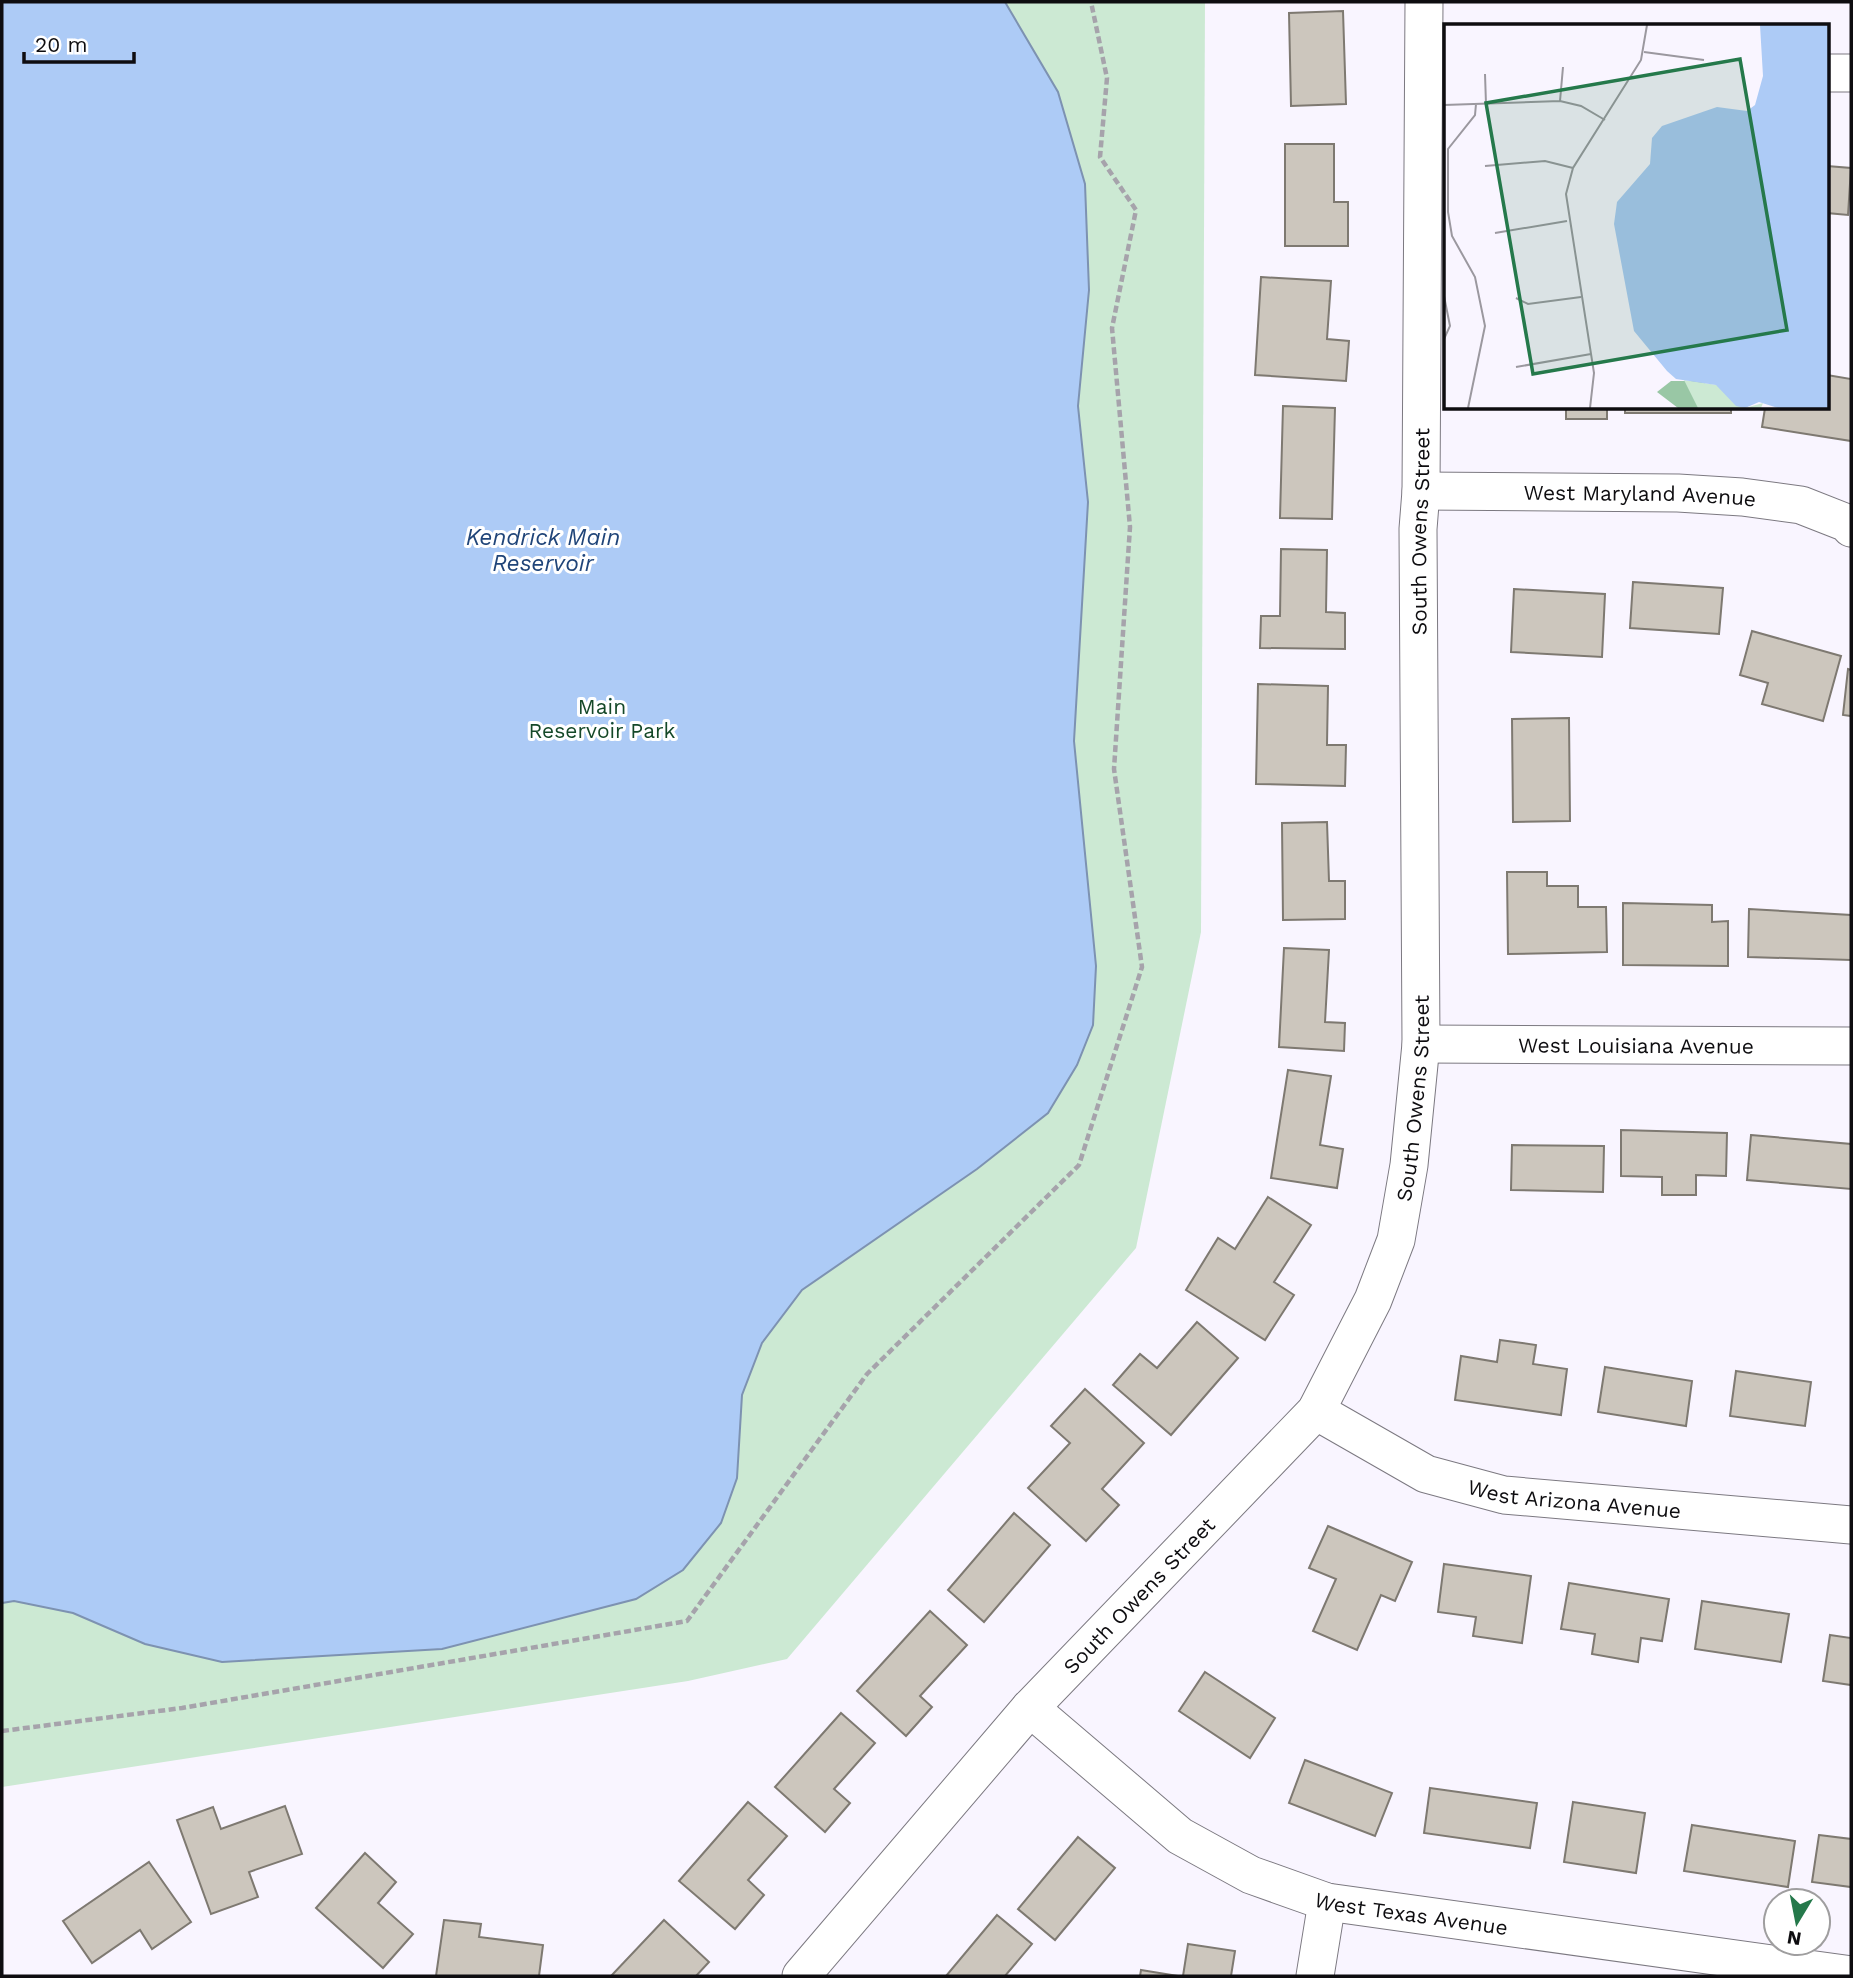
<svg xmlns="http://www.w3.org/2000/svg" width="1853" height="1978" font-family="'Work Sans',sans-serif">
<rect width="100%" height="100%" fill="#f9f5ff"/>
<polygon fill="#cce9d3" points="2,2 1205,2 1201,932 1136,1248 787,1659 688,1681 2,1787"/>
<polygon fill="#adcbf6" stroke="#7d92b1" stroke-width="2" points="2,2 1005,2 1058,92 1085,184 1089,290 1078,406 1088,502 1074,741 1096,966 1093,1025 1077,1065 1048,1113 977,1169 802,1290 762,1343 742,1395 737,1478 721,1523 683,1570 636,1599 442,1649 222,1662 145,1644 73,1613 14,1601 2,1603"/>
<g fill="#ccc6bd" stroke="#7e7971" stroke-width="2">
<polygon points="1343,11 1346,104 1291,106 1289,13"/>
<polygon points="1285,144 1334,144 1334,202 1348,202 1348,246 1285,246"/>
<polygon points="1827,166 1851,168 1848,215 1827,213"/>
<polygon points="1261,277 1331,281 1327,339 1349,341 1346,381 1255,375"/>
<polygon points="1827,375 1851,379 1851,441 1762,427 1765,408 1827,408"/>
<polygon points="1283,406 1335,408 1332,519 1280,518"/>
<rect x="1566" y="408" width="41" height="11"/>
<rect x="1625" y="408" width="106" height="5"/>
<polygon points="1281,549 1327,550 1326,612 1345,613 1345,649 1260,648 1261,616 1280,616"/>
<polygon points="1633,582 1723,588 1719,634 1630,628"/>
<polygon points="1514,589 1605,594 1602,657 1511,652"/>
<polygon points="1752,631 1841,656 1823,721 1762,704 1768,683 1740,675"/>
<polygon points="1848,669 1851,670 1851,716 1843,715"/>
<polygon points="1258,684 1328,686 1327,745 1346,745 1345,786 1256,784"/>
<polygon points="1569,718 1570,821 1513,822 1512,719"/>
<polygon points="1327,822 1329,881 1345,881 1345,919 1283,920 1282,823"/>
<polygon points="1507,872 1547,872 1547,886 1578,886 1578,907 1606,907 1607,952 1508,954"/>
<polygon points="1623,903 1712,905 1712,922 1728,921 1728,966 1623,965"/>
<polygon points="1749,909 1851,915 1851,960 1748,957"/>
<polygon points="1284,948 1329,950 1325,1022 1345,1023 1344,1051 1279,1047"/>
<polygon points="1288,1070 1331,1076 1320,1145 1343,1149 1337,1188 1271,1178"/>
<polygon points="1621,1130 1727,1133 1726,1176 1696,1175 1696,1195 1662,1195 1662,1177 1621,1176"/>
<polygon points="1751,1135 1851,1144 1851,1189 1747,1180"/>
<polygon points="1512,1145 1604,1146 1603,1192 1511,1190"/>
<polygon points="1268,1197 1311,1225 1274,1282 1294,1295 1265,1340 1186,1290 1218,1238 1235,1249"/>
<polygon points="1197,1322 1238,1358 1171,1435 1113,1385 1140,1354 1157,1368"/>
<polygon points="1500,1340 1536,1345 1533,1364 1567,1369 1561,1415 1455,1400 1461,1356 1497,1362"/>
<polygon points="1605,1367 1692,1381 1686,1426 1598,1412"/>
<polygon points="1736,1371 1811,1382 1805,1426 1730,1416"/>
<polygon points="1085,1389 1144,1443 1102,1489 1119,1505 1086,1541 1028,1488 1070,1443 1051,1426"/>
<polygon points="1014,1513 1050,1545 984,1622 948,1590"/>
<polygon points="1328,1526 1412,1562 1395,1601 1381,1595 1357,1650 1313,1631 1336,1579 1309,1568"/>
<polygon points="1444,1564 1531,1576 1522,1643 1473,1636 1476,1617 1438,1612"/>
<polygon points="1569,1583 1669,1599 1662,1641 1641,1638 1638,1662 1592,1654 1595,1634 1561,1629"/>
<polygon points="1702,1601 1789,1614 1781,1662 1695,1649"/>
<polygon points="930,1611 967,1645 920,1696 932,1707 906,1736 857,1691"/>
<polygon points="1830,1635 1851,1638 1851,1685 1823,1681"/>
<polygon points="1205,1672 1275,1718 1250,1758 1179,1711"/>
<polygon points="841,1713 875,1743 834,1789 850,1803 825,1832 775,1787"/>
<polygon points="1305,1760 1392,1793 1375,1836 1289,1803"/>
<polygon points="1430,1788 1537,1803 1530,1848 1424,1833"/>
<polygon points="748,1802 787,1836 748,1880 764,1895 735,1929 679,1881"/>
<polygon points="1573,1802 1645,1813 1636,1873 1564,1862"/>
<polygon points="285,1806 302,1854 249,1872 258,1897 211,1914 177,1820 213,1807 221,1829"/>
<polygon points="1692,1825 1795,1841 1788,1887 1684,1871"/>
<polygon points="1819,1835 1851,1839 1851,1887 1812,1882"/>
<polygon points="1078,1837 1115,1868 1055,1940 1018,1909"/>
<polygon points="365,1853 396,1882 378,1903 413,1934 383,1968 316,1908"/>
<polygon points="149,1862 191,1922 152,1949 140,1930 92,1963 63,1921"/>
<polygon points="997,1915 1032,1944 1005,1976 946,1976"/>
<polygon points="444,1920 481,1924 479,1937 543,1945 539,1976 436,1976"/>
<polygon points="664,1920 709,1962 696,1976 611,1976"/>
<polygon points="1188,1944 1235,1951 1231,1976 1183,1976"/>
<polygon points="1141,1970 1178,1976 1140,1976"/>
</g>
<g fill="none" stroke-linecap="round" stroke-linejoin="round">
<defs>
<g id="street">
<polyline points="1827,73 1851,73"/>
<path id="s1" d="M 1421,491 L 1678,493 L 1742,497 L 1801,505 L 1847,523 L 1851,528"/>
<path id="s2" d="M 1421,1044 L 1851,1046"/>
<path id="s3" d="M 1316,1411 L 1426,1474 L 1504,1495 L 1851,1525"/>
<path id="s4" d="M 1030,1708 L 1180,1836 L 1251,1875 L 1327,1902 L 1851,1975"/>
<path id="s5" d="M 801,1976 L 1030,1708 L 1316,1411 L 1373,1300 L 1396,1240 L 1409,1165 L 1421,1044 L 1418,529 L 1421,491 L 1424,2"/>
<polyline points="1315,1976 1327,1902"/>
</g>
</defs>
<use href="#street" stroke="#7c7981" stroke-width="39"/>
<polyline stroke="#a6a3ab" stroke-width="4.5" stroke-dasharray="7 3.5" stroke-linecap="butt" points="2,1731 182,1708 687,1621 867,1374 1079,1165 1142,967 1114,769 1130,527 1112,328 1136,210 1100,157 1107,78 1091,2"/>
<use href="#street" stroke="#fff" stroke-width="37"/>
</g>
<g text-anchor="middle" dominant-baseline="central" stroke-width="6" stroke-linejoin="round" paint-order="stroke">
<g font-size="21" fill="#0e0d10" stroke="#fff">
<text stroke="none"><textPath href="#s1" startOffset="219">West Maryland Avenue</textPath></text>
<text stroke="none"><textPath href="#s5" startOffset="1664">South Owens Street</textPath></text>
<text stroke="none"><textPath href="#s2" startOffset="215">West Louisiana Avenue</textPath></text>
<text stroke="none"><textPath href="#s5" startOffset="1097">South Owens Street</textPath></text>
<text stroke="none"><textPath href="#s3" startOffset="278">West Arizona Avenue</textPath></text>
<text stroke="none"><textPath href="#s5" startOffset="509">South Owens Street</textPath></text>
<text stroke="none"><textPath href="#s4" startOffset="444">West Texas Avenue</textPath></text>
</g>
<g font-size="21" fill="#144828" stroke="#fff">
<text x="602" y="706">Main<tspan x="602" dy="24">Reservoir Park</tspan></text>
</g>
<g font-size="23" font-style="italic" fill="#204579" stroke="#fff">
<text x="543" y="537">Kendrick Main<tspan x="543" dy="26">Reservoir</tspan></text>
</g>
</g>
<g transform="translate(1444 24)">
<rect width="385" height="385" fill="#f9f5ff"/>
<path d="M 227,357 L 257,357 L 296,384 L 234,384 L 213,368 Z" fill="#99c7a5"/>
<path d="M 240,356 L 273,361 L 301,384 L 319,379 L 317,384 L 254,384 Z" fill="#cce9d3"/>
<path d="M 316,1 L 385,1 L 385,384 L 334,384 L 315,378 L 301,384 L 292,382 L 272,361 L 232,355 L 223,347 L 190,307 L 170,200 L 173,178 L 206,140 L 208,114 L 218,102 L 273,83 L 303,87 L 311,81 L 319,52 Z" fill="#adcbf6"/>
<path fill="none" stroke="#9b989f" stroke-width="2" d="M 200,28 L 260,36M 41,50 L 42,80M 116,77 L 119,43M 0,81 L 116,77 L 137,82 L 161,96M 41,142 L 101,137 L 129,144M 51,209 L 123,197M 0,272 L 6,302 L 0,315M 72,274 L 84,280 L 137,273M 72,343 L 147,330M 24,384 L 41,302 L 31,253 L 8,212 L 4,188 L 4,125 L 31,91 L 32,80M 146,384 L 150,349 L 122,170 L 129,144 L 197,36 L 203,1"/>
<path fill="#25794b" fill-opacity="0.15" stroke="#25794b" stroke-width="3.5" d="M 296,35 L 343,306 L 89,350 L 42,79 Z"/>
<rect width="385" height="385" fill="none" stroke="#0e0d10" stroke-width="3.5"/>
</g>
<rect width="1853" height="1978" fill="none" stroke="#0e0d10" stroke-width="7"/>
<g transform="translate(1797 1922) rotate(190)"><circle r="33" fill="#ffffff" stroke="#9f9e9f" stroke-width="2"/>
<path d="M0-5L12 26L0 18L-12 26Z" fill="#25794b"/>
<text y="-10" font-size="19" font-weight="bold" text-anchor="middle" fill="#0e0d10">N</text>
</g>
<path d="M24 52v10h110v-10" fill="none" stroke="#0e0d10" stroke-width="3.5"/>
<text x="35" y="52" font-size="21" fill="#0e0d10" stroke="#ffffff" stroke-width="5" paint-order="stroke">20 m</text>
</svg>
